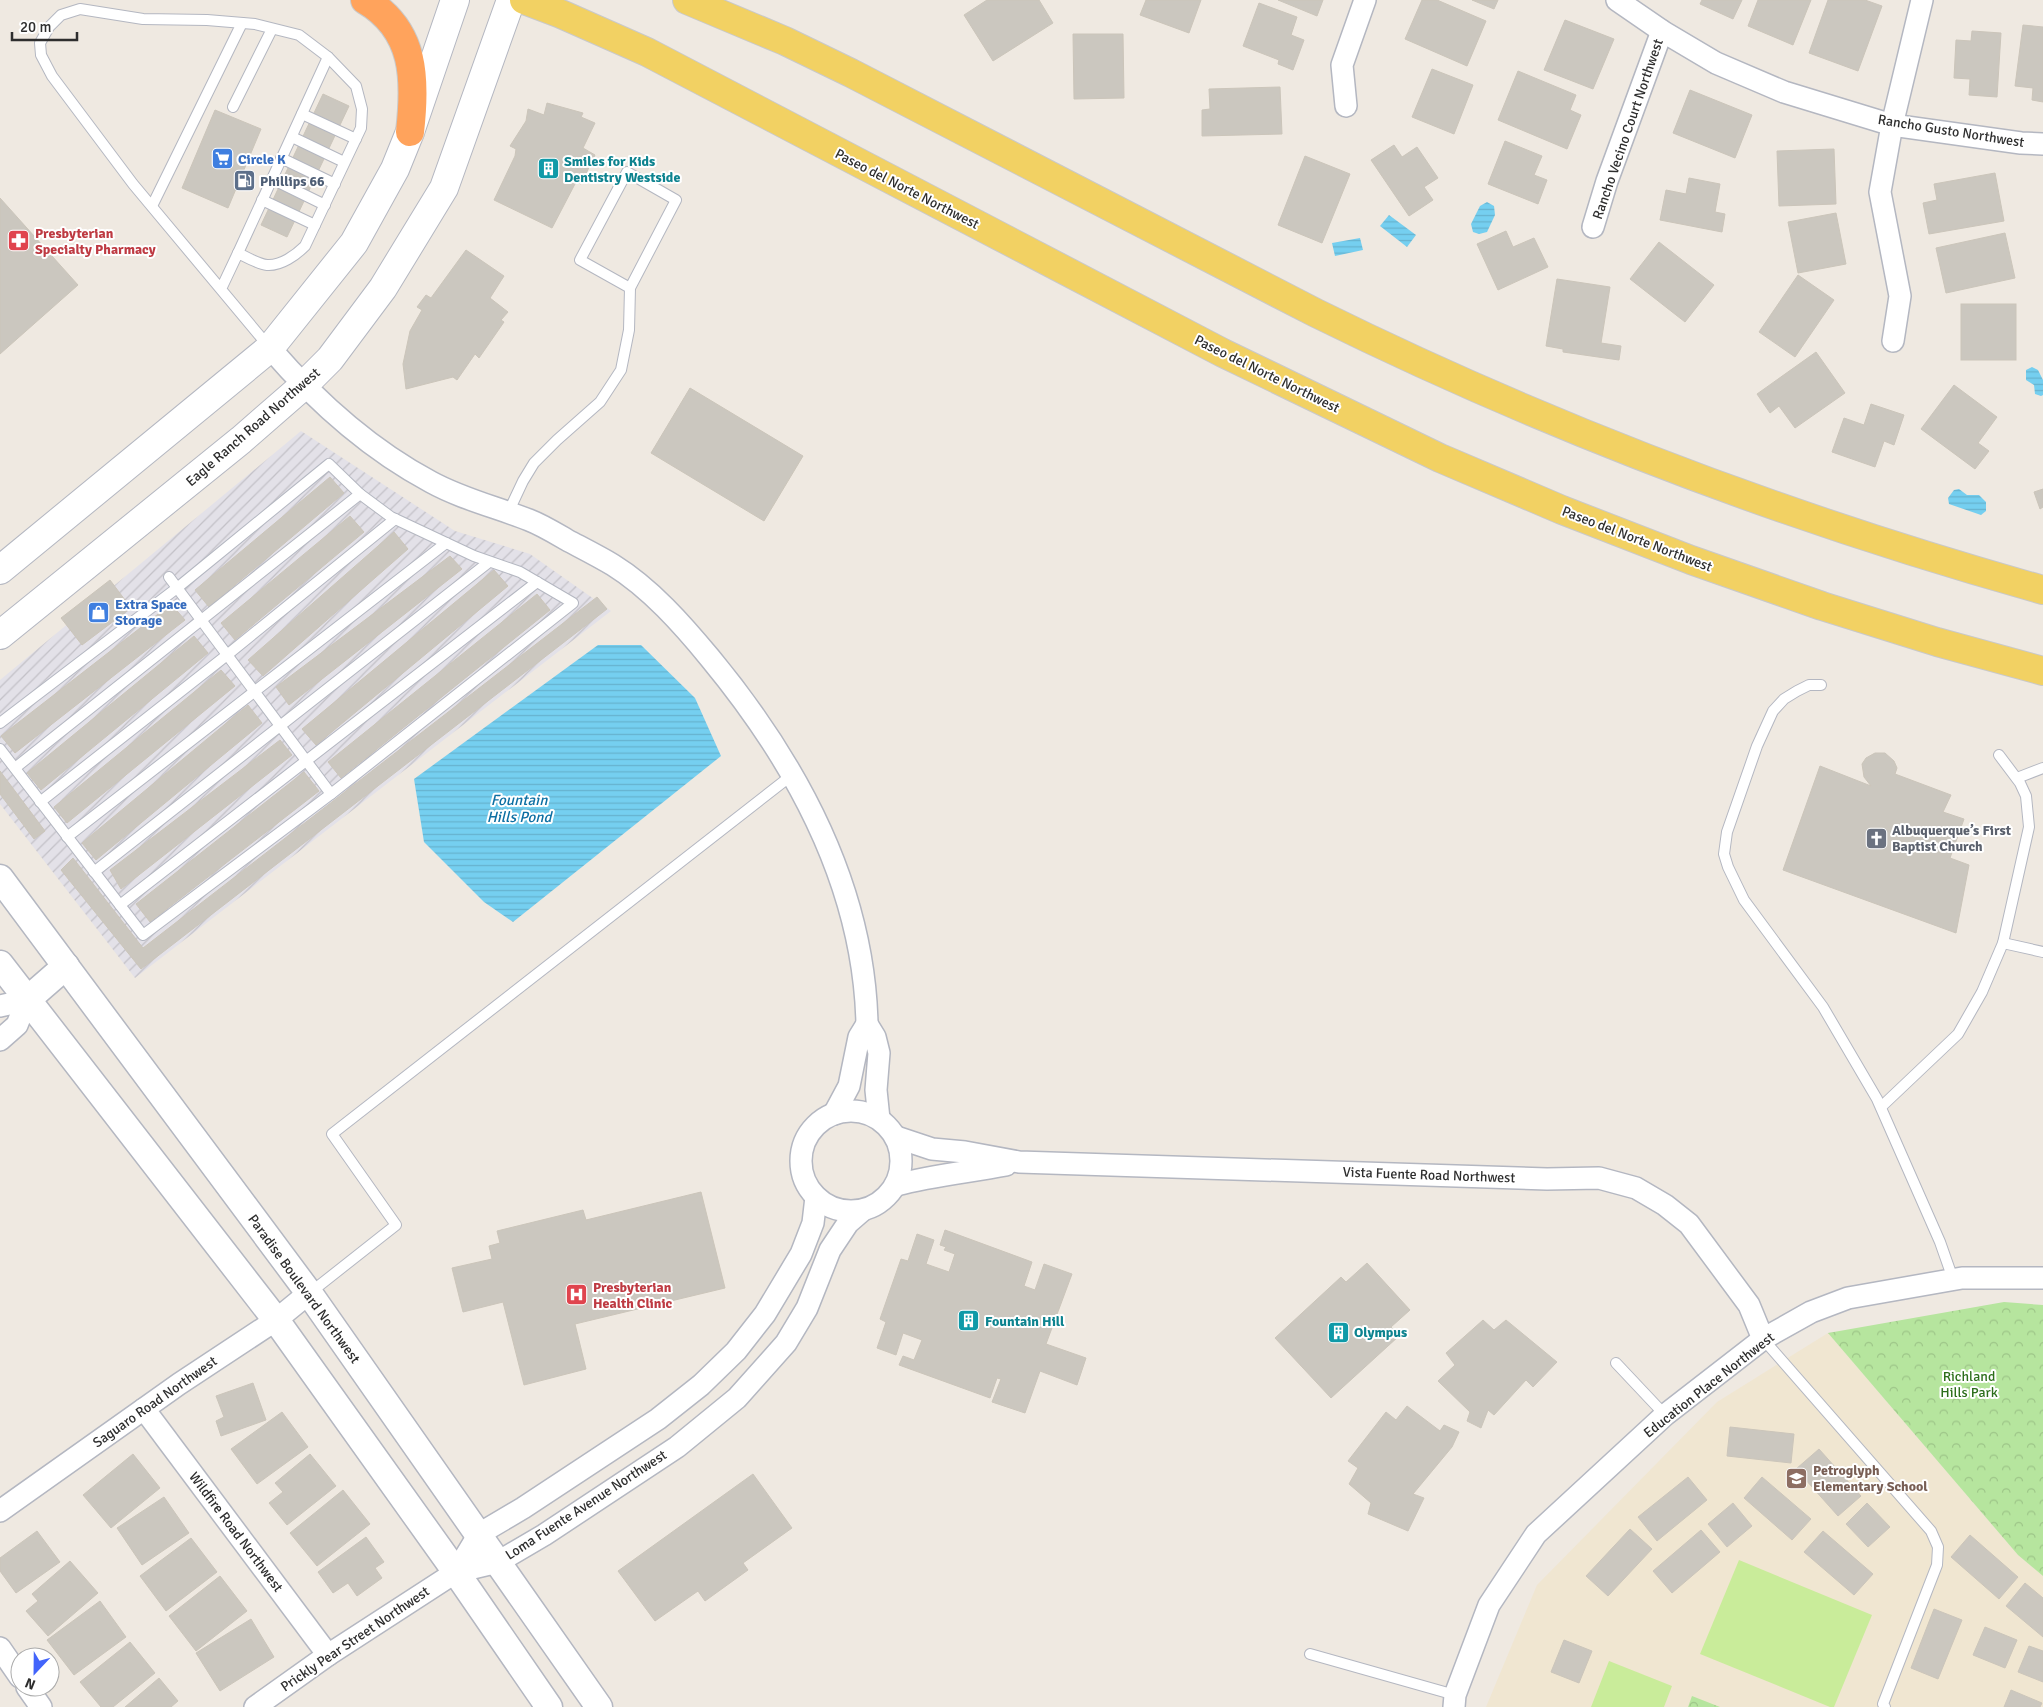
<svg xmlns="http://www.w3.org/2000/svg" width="2043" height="1707" font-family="Signika,sans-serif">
<defs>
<pattern id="industrial-furrows" width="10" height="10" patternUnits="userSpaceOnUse" patternTransform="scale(1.25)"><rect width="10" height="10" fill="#e3e1e8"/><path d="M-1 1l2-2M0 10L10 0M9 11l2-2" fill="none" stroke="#c3c1c7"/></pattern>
<pattern id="park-crowns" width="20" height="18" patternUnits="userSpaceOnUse" patternTransform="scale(1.25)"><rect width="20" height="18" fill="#b6e59e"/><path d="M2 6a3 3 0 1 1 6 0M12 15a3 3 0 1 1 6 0" fill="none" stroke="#9dc588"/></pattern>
<pattern id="water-rules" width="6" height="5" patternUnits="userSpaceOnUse" patternTransform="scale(1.25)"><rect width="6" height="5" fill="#75cff0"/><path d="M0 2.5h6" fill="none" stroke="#66b2ce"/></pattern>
</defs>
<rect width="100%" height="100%" fill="#efe9e1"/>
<polygon fill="url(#industrial-furrows)" points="301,431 455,531 530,554 611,611 135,978 0,804 0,680"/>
<polygon fill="#f0e6d1" points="1828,1333 2018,1555 2043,1576 2043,1707 1486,1707 1537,1585 1717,1402"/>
<g fill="url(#park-crowns)">
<polygon points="2004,1302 2043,1305 2043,1576 2018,1555 1828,1333"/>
<polygon points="1692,1696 1720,1707 1688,1707"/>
</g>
<g fill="#c9ec9a">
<polygon points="1739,1560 1872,1615 1834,1707 1830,1707 1700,1654"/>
<polygon points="1609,1661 1672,1686 1664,1707 1591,1707"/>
</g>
<g fill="url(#water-rules)">
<polygon points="1487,202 1494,206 1495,215 1487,232 1479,234 1473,232 1471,224 1480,206"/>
<polygon points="1389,215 1416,235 1407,247 1380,226"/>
<polygon points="1360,238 1363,250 1335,256 1332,243"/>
<polygon points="2032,367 2038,370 2043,380 2043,395 2041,396 2035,394 2034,385 2026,380 2026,370"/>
<polygon points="1959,489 1967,495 1979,495 1986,502 1986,511 1981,515 1949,504 1948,498 1954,490"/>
<polygon points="598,645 641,645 695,698 721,756 513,922 484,902 424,842 414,779"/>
</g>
<g fill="#cbc7bf" stroke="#cbc5ba">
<polygon points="987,0 1039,0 1053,23 993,61 964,15"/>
<polygon points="1146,0 1201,0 1189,33 1140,15"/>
<polygon points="1278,0 1323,0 1317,16"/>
<polygon points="1422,0 1437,0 1486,21 1467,66 1405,39"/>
<polygon points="1472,0 1498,0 1494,9"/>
<polygon points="1702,0 1742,0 1733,19 1700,4"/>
<polygon points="1758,0 1811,0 1793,45 1748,26"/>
<polygon points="1828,0 1865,0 1882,6 1858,71 1809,53"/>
<polygon points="1259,3 1297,17 1291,35 1304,40 1293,70 1278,64 1279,60 1243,46"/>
<polygon points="1565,20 1614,39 1593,89 1544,70"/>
<polygon points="2023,25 2043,27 2043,102 2032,100 2033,88 2015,86"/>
<polygon points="1972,31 2001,33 1997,97 1969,95 1970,79 1954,78 1956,40 1971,41"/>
<polygon points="1073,34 1123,34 1124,98 1074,99"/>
<polygon points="1432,69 1473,85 1454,134 1412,117"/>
<polygon points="1518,71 1576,95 1570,110 1581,115 1567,149 1498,120"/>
<polygon points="1280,87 1282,134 1202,136 1202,110 1210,109 1209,89"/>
<polygon points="1690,90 1752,115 1735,158 1673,133"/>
<polygon points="323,94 349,106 287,237 261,225"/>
<polygon points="547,103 583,113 581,117 595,123 583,148 595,155 581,184 576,182 552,228 494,200 515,156 516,149 510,146 526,121 528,109 544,115"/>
<polygon points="215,110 261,129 228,208 182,188"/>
<polygon points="1505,141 1542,156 1534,175 1547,180 1538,204 1488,184"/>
<polygon points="1394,145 1402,157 1417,147 1438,178 1424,187 1433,200 1409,216 1371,160"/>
<polygon points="1834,149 1836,204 1779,206 1777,151"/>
<polygon points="1305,156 1350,174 1322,243 1278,225"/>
<polygon points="1995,173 2004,221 1929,234 1923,203 1937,200 1934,184"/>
<polygon points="1689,178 1720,184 1715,212 1725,214 1722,232 1660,220 1666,190 1686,194"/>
<polygon points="0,198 78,285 0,354"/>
<polygon points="1836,213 1846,264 1798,273 1788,222"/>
<polygon points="1506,231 1513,247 1534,238 1548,267 1498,290 1477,244"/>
<polygon points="2005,233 2015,278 1946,293 1936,248"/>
<polygon points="1659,242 1714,285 1685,322 1630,279"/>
<polygon points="466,250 504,276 490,298 508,312 501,320 504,322 479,358 475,354 457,380 453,377 406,389 403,364 410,331 422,310 417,307 426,295 431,298"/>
<polygon points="1798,275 1834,300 1795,357 1759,332"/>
<polygon points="1557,279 1610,287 1601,343 1621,346 1619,360 1563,352 1563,349 1546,346"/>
<rect x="1961" y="304" width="55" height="56"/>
<polygon points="1816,352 1845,393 1795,428 1779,406 1770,413 1757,394"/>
<polygon points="1954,385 1997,417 1978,443 1989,451 1975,469 1921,429"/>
<polygon points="690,388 803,456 764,521 651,453"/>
<polygon points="1871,404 1904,415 1894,445 1884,441 1875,467 1832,452 1844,418 1864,425"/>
<polygon points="330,477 344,493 209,607 195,590"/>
<polygon points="2043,489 2043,507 2040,509 2034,492"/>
<polygon points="350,516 364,532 235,640 221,623"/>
<polygon points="394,532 408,549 263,676 248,660"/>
<polygon points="450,556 462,569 289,705 276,687"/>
<polygon points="494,570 508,586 316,745 302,729"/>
<polygon points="110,580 131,608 82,645 61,618"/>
<polygon points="537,594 550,610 341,778 328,762"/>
<polygon points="597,597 607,609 141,969 61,870 73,858 143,948"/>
<polygon points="171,604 185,620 15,753 1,736"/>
<polygon points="194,636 208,653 41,790 27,773"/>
<polygon points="221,670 235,686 67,823 54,807"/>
<polygon points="248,705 262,723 96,860 82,843"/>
<polygon points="280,740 292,755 121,889 110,870"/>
<polygon points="1875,753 1885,753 1894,761 1897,768 1895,774 1951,795 1943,812 1964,819 1950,858 1969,865 1956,933 1783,870 1820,766 1871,786 1864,777 1862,764 1866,758"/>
<polygon points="0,771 45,831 34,839 0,794"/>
<polygon points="304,772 319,791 150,922 136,904"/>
<polygon points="701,1192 725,1288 575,1324 586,1369 524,1385 503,1302 463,1312 452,1268 492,1259 489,1246 500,1243 497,1231 583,1210 586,1220"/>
<polygon points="945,1230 1032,1262 1024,1286 1035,1290 1044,1264 1072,1274 1046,1344 1086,1358 1077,1385 1040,1371 1025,1413 992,1402 1001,1379 997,1378 990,1398 899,1365 903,1356 914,1360 922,1340 903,1333 896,1355 877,1348 886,1322 880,1319 901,1259 908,1261 917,1234 934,1240 926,1264 949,1272 955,1254 944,1250 946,1247 940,1245"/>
<polygon points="1367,1263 1410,1310 1391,1327 1399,1336 1331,1398 1275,1338 1341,1277 1346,1282"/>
<polygon points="1483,1320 1494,1330 1506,1320 1557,1362 1533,1387 1526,1380 1494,1415 1488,1410 1481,1428 1467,1421 1470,1412 1438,1381 1455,1365 1446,1353"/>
<polygon points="253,1383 266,1420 221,1436 216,1421 224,1417 216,1396"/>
<polygon points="1407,1406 1440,1431 1444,1425 1459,1432 1452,1447 1413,1494 1424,1498 1408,1531 1368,1514 1371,1503 1349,1484 1358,1468 1348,1461 1386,1412 1396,1420"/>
<polygon points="282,1412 308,1447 257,1484 231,1449"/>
<polygon points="1730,1427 1794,1434 1791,1463 1727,1456"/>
<polygon points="1819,1449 1861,1496 1838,1516 1796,1469"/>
<polygon points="133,1454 160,1488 111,1528 83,1495"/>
<polygon points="310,1454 336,1486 287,1525 269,1503 283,1492 275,1483"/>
<polygon points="753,1474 792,1528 743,1563 748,1570 705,1601 698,1591 655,1621 618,1571"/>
<polygon points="1688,1477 1707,1500 1657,1541 1638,1517"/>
<polygon points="1762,1477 1811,1519 1792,1540 1744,1498"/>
<polygon points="343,1490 370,1524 317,1566 290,1533"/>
<polygon points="164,1497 189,1533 142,1565 117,1528"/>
<polygon points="1733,1503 1752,1526 1727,1547 1708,1524"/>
<polygon points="1867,1503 1890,1527 1868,1547 1846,1524"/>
<polygon points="1630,1529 1652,1549 1608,1596 1586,1576"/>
<polygon points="1701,1530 1720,1552 1672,1593 1653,1571"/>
<polygon points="37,1531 60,1562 16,1593 0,1571 0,1558"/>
<polygon points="1823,1531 1873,1574 1854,1595 1804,1552"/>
<polygon points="1970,1535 2018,1577 1999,1599 1951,1557"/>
<polygon points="366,1537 384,1562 375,1568 382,1578 357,1596 348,1583 333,1593 318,1572"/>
<polygon points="191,1538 217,1572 166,1611 140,1576"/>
<polygon points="70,1561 98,1593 48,1636 26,1611 38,1601 32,1594"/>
<polygon points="220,1576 247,1611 196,1651 169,1616"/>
<polygon points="2025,1583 2043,1598 2043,1637 2006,1606"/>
<polygon points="100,1601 126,1637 74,1675 47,1640"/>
<polygon points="1934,1609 1962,1620 1938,1679 1911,1668"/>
<polygon points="251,1619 274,1657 220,1691 196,1653"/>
<polygon points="1985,1627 2017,1640 2005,1668 1973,1655"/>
<polygon points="1564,1640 1592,1651 1579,1683 1551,1672"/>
<polygon points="130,1642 155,1673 113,1707 101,1707 80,1682"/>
<polygon points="2029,1646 2043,1651 2043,1682 2018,1672"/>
<polygon points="159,1678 178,1701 171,1707 125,1707"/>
<polygon points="2011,1690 2042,1703 2040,1707 2004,1707"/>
</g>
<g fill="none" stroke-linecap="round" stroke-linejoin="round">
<defs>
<g id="service">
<polyline points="233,107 272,29"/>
<polyline points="302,114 356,139"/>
<polyline points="292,137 344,162"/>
<polyline points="281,158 335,184"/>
<polyline points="272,179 325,205"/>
<polyline points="262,200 315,225"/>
<polyline points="152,206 242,23"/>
<polyline points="238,253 328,57"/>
<path d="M 221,289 L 238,253 C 246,257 258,264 267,265 C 281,266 296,255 305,246 L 361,128 L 362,109 L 356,86 L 328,57 L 299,35 L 255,24 L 207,20 L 143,19 L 80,9 L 61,15 L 49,27 L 40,43 L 41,55 L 52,76 L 133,184 L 269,347"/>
<polyline points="508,513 523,481 534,463 557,440 600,402 621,370 629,330 630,288 676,200 627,172 580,260 630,288"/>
<polyline points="169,577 331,794"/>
<polyline points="1821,685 1809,685 1797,691 1784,699 1773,711 1757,746 1727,832 1724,854 1728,867 1744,900 1823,1007 1877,1099 1940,1242 1953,1279"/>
<polyline points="0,723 177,588 329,464 360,494 391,517 474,556 520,572 573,603 331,794 143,935 0,749"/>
<polyline points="15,768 360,494"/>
<polyline points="2017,778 2043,768"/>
<polyline points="40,802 227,655 395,519"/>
<polyline points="67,837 446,543"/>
<polyline points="94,872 489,562"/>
<polyline points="120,905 537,582"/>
<polyline points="2003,943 2043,952"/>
<polyline points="1881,1107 1958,1034 1982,992 2003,943 2029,827 2026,796 2020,783 1999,755"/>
<polyline points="311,1292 396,1225 332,1134 792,775"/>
<polyline points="1763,1339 1931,1531 1938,1547 1937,1565 1883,1704 1885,1707"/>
<polyline points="1616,1363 1665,1415"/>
<polyline points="1310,1654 1455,1695"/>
</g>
<g id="minor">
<polyline points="1617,0 1662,31 1716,63 1784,92 1892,125 2021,143 2043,144"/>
<polyline points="1346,106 1342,65 1365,0"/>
<polyline points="1593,227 1607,181 1662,31"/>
<polyline points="1893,341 1900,296 1880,192 1892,125 1922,0"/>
<path d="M 270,348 C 315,400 369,449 431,482 C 462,499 496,507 529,520 C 542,525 555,533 567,540 C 582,548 598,556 613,565 C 650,588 682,624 710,658 C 796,762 864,886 867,1024"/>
<polyline points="0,1006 27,1000"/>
<polyline points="0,1040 17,1025 27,1000"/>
<circle cx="851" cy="1161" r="50"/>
<polyline points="834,1114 849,1086 859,1037 867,1024 875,1037 879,1053 876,1090 879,1119"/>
<polyline points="896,1137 932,1149 965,1152 1019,1162 1547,1179 1599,1178 1636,1188 1665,1205 1689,1224 1749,1305 1763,1339"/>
<path d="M 896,1185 C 933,1175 969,1172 1006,1165"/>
<polyline points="816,1197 813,1223 801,1254 765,1314 736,1351 701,1385 658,1419 523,1508 479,1534 456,1572 498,1562 544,1535 677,1447 737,1398 786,1343 807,1308 830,1250 848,1223 863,1210"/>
<polyline points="144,1409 328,1655"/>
<polyline points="0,1511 179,1384 276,1320 309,1293"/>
<polyline points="0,1648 20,1677"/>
<polyline points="27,1687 41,1707"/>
<polyline points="255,1707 328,1655 456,1572"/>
<polyline points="1454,1707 1455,1695 1489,1605 1536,1534 1665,1415 1763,1339 1811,1312 1848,1298 1962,1278 2043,1278"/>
</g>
<g id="tertiary">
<polyline points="0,878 309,1293 599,1707"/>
<polyline points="0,964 276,1320 456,1572 549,1707"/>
<polyline points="27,1000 66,966"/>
</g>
<g id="secondary">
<polyline points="0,570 270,348 354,243 395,169 410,132 455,0"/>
<polyline points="0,635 241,440 303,386 330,359 383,288 444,188 511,0"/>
</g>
<g id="primary">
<polyline points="524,0 561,14 647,52 1223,353 1440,458 1562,510 1691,560 1822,606 1937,642 2043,671"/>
<path d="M 687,0 L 785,41 L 851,73 L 1316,313 C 1549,428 1793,520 2043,590"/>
</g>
<path id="motorway" d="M 365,0 C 416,30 416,80 410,132"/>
</defs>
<use href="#service" stroke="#b4b7c1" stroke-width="12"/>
<use href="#minor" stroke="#b4b7c1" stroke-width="24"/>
<use href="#tertiary" stroke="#b4b7c1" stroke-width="29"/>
<use href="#secondary" stroke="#b4b7c1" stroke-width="30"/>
<use href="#primary" stroke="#c9c9c9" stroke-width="30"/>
<use href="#motorway" stroke="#c9c9c9" stroke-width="30"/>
<use href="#service" stroke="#fff" stroke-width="10"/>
<use href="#minor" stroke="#fff" stroke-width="21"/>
<use href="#tertiary" stroke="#fff" stroke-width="26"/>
<use href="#secondary" stroke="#fff" stroke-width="28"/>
<use href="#primary" stroke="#f2d163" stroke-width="28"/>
<use href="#motorway" stroke="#ffa35c" stroke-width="28"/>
</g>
<defs>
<symbol id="supermarket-square" viewBox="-11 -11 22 22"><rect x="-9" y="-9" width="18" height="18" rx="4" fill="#3f7fe0" stroke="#fff"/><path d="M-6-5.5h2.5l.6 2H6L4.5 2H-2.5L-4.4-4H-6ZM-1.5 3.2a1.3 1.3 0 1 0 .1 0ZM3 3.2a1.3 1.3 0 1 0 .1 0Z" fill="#fff"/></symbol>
<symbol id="building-square" viewBox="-11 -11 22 22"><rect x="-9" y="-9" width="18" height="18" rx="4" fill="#0f9aa8" stroke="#fff"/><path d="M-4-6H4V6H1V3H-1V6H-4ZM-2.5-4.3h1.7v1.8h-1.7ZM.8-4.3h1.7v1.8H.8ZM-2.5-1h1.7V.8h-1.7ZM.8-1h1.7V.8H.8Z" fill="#fff"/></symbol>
<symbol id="fuel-square" viewBox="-11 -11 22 22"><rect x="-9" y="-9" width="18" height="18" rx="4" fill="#5c6f8a" stroke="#fff"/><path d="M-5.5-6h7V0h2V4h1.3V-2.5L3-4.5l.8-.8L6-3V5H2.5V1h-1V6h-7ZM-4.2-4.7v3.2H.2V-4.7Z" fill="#fff"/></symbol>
<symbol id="pharmacy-square" viewBox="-11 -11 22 22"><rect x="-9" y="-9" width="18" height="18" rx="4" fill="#e0444e" stroke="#fff"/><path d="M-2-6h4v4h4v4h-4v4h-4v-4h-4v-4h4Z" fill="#fff"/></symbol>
<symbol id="shop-square" viewBox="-11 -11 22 22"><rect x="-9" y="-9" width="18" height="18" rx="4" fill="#3f7fe0" stroke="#fff"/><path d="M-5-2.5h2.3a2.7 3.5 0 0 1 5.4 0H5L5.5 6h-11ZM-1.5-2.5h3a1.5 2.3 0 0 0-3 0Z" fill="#fff"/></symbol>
<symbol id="church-square" viewBox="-11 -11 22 22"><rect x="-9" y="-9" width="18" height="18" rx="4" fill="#6b7280" stroke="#fff"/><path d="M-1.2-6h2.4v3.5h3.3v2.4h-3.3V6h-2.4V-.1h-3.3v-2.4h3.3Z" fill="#fff"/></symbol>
<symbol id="hospital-square" viewBox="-11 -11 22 22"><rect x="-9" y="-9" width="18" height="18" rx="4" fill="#e0444e" stroke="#fff"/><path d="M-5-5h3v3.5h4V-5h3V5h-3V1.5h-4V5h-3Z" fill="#fff"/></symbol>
<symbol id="school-square" viewBox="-11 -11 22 22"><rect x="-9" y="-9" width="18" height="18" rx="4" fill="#8d6e63" stroke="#fff"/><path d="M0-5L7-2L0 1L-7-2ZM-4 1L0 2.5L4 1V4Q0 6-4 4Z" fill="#fff"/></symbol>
</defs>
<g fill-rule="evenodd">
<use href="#supermarket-square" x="210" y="146" width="25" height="25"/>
<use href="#building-square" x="536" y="156" width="25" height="25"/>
<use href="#fuel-square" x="232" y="168" width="25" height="25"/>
<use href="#pharmacy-square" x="6" y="228" width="25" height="25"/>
<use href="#shop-square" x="86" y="600" width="25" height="25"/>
<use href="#church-square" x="1864" y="826" width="25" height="25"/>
<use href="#hospital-square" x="564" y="1282" width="25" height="25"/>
<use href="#building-square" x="956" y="1308" width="25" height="25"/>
<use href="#building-square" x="1326" y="1320" width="25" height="25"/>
<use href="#school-square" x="1784" y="1466" width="25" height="25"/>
</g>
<g text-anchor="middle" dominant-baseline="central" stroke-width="4" stroke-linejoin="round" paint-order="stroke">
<g font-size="14" fill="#2e2e2e" stroke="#fff">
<text transform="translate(1628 129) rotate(-71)">Rancho Vecino Court Northwest</text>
<text transform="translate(1951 131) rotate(9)">Rancho Gusto Northwest</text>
<text transform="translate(907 189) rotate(27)">Paseo del Norte Northwest</text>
<text transform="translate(1267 374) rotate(26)">Paseo del Norte Northwest</text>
<text transform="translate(253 427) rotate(-41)">Eagle Ranch Road Northwest</text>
<text transform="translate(1637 539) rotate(21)">Paseo del Norte Northwest</text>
<text transform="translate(1429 1175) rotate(2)">Vista Fuente Road Northwest</text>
<text transform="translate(304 1289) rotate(54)">Paradise Boulevard Northwest</text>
<text transform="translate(1709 1385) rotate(-38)">Education Place Northwest</text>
<text transform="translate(155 1402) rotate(-35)">Saguaro Road Northwest</text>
<text transform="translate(586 1505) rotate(-33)">Loma Fuente Avenue Northwest</text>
<text transform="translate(236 1532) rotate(53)">Wildfire Road Northwest</text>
<text transform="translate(355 1639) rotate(-34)">Prickly Pear Street Northwest</text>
</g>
<g font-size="14" font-weight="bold" fill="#366cbe" stroke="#fff" text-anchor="start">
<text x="238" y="159">Circle K</text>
<text x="115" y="604">Extra Space<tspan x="115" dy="16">Storage</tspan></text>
</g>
<g font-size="14" font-weight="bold" fill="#0d838f" stroke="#fff" text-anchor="start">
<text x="564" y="161">Smiles for Kids<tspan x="564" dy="16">Dentistry Westside</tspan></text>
<text x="985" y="1321">Fountain Hill</text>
<text x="1354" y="1332">Olympus</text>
</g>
<g font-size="14" font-weight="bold" fill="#4e5e75" stroke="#fff" text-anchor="start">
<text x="260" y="181">Phillips 66</text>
</g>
<g font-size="14" font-weight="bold" fill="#be3a42" stroke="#fff" text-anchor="start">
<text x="35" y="233">Presbyterian<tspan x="35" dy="16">Specialty Pharmacy</tspan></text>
<text x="593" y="1287">Presbyterian<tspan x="593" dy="16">Health Clinic</tspan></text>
</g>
<g font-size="14" font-weight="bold" fill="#5b616d" stroke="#fff" text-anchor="start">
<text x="1892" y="830">Albuquerque’s First<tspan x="1892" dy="16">Baptist Church</tspan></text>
</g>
<g font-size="14" fill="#2c6e1b" stroke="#fff">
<text x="1969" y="1376">Richland<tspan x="1969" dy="16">Hills Park</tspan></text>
</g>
<g font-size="14" font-weight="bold" fill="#785e54" stroke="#fff" text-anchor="start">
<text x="1813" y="1470">Petroglyph<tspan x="1813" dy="16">Elementary School</tspan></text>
</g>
<g font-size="15" font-style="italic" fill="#0d6fa3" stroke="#fff">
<text x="519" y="800">Fountain<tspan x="519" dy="17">Hills Pond</tspan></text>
</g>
</g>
<g transform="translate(35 1672) rotate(202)"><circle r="24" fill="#ffffff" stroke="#ababab"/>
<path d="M0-4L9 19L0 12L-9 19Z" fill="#4264fb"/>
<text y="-8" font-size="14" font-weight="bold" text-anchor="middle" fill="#2e2e2e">N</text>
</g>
<path d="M12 32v8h65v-8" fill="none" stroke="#2e2e2e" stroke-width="2.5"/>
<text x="20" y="32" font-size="15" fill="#2e2e2e" stroke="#ffffff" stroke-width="4" paint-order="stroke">20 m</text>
</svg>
